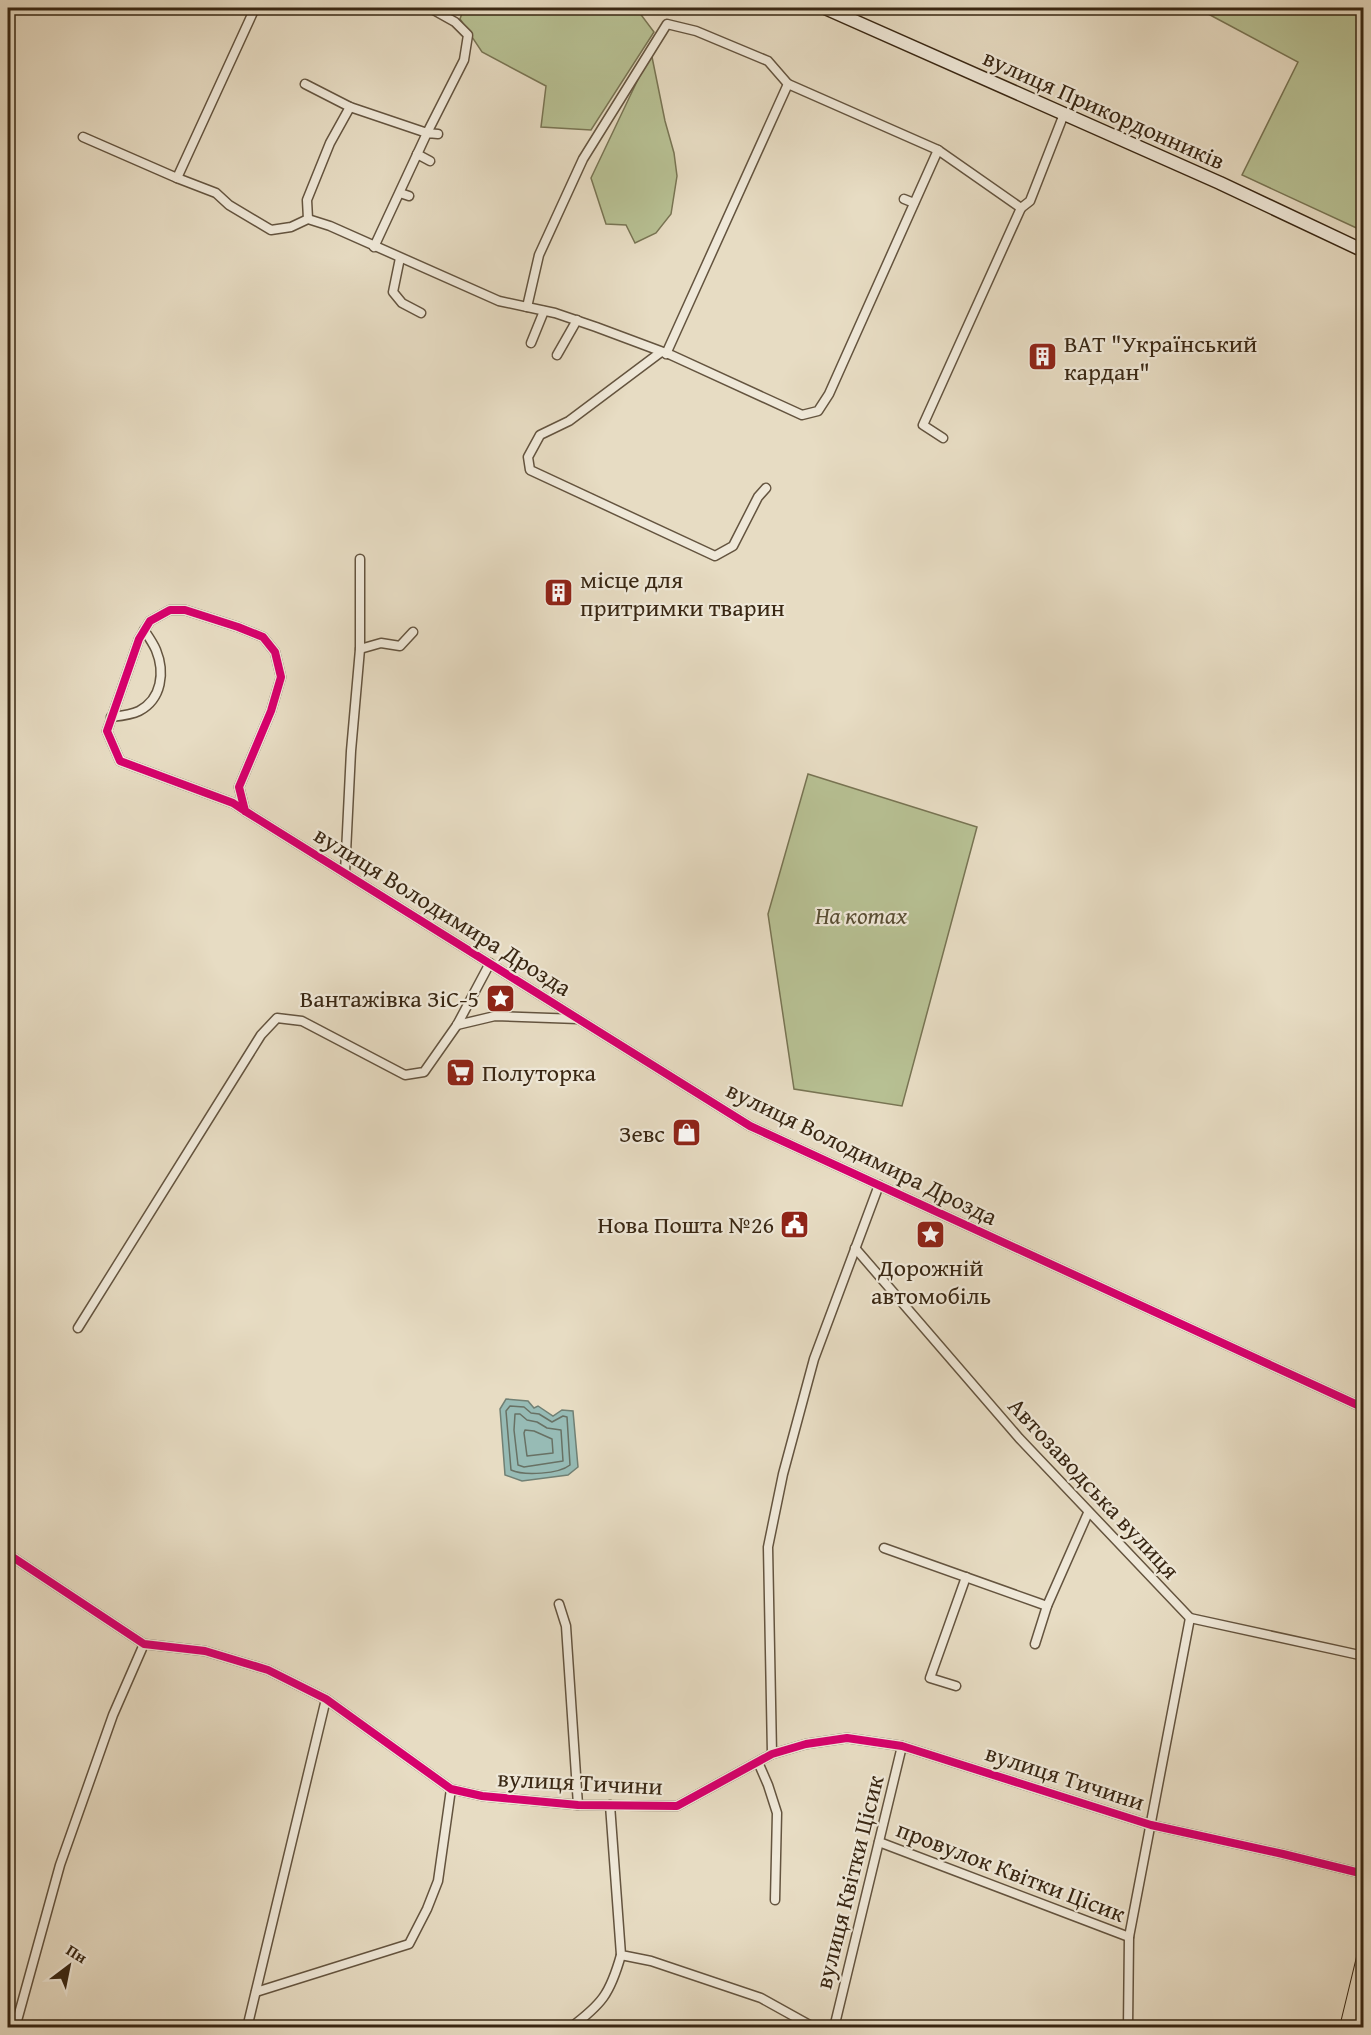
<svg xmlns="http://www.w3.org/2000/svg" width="1371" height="2035" font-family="'Gentium Book Plus',serif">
<rect width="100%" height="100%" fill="#e7dcc3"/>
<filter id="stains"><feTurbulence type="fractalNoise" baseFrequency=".00333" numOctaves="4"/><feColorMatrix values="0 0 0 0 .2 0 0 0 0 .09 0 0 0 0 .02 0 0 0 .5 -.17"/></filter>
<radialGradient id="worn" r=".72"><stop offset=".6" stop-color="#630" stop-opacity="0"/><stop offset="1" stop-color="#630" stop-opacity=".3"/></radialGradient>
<g fill="#b7c093" stroke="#787453" stroke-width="1.5">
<polygon points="464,8 636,8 654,32 591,130 541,127 546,86 482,52 460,19"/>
<polygon points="1197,8 1363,8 1363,231 1242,175 1298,62"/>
<polygon points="651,52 665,121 674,153 677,176 671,214 656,233 635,243 626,225 606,224 591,178"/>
<polygon points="808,774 977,827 902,1106 794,1089 768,914"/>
</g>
<polygon fill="#97bbb5" stroke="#718074" stroke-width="1.5" points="506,1399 528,1401 534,1408 538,1406 553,1416 562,1410 573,1411 578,1467 568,1475 522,1481 505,1475 500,1409"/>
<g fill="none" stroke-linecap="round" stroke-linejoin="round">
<g stroke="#687164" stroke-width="1.5">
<path d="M 510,1406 L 524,1407 L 531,1413 L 539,1414 L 552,1422 L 563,1416 L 567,1417 L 570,1465 C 559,1474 524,1476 511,1470 L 506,1411 Z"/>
<polygon points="515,1414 520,1414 527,1420 537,1422 547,1428 561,1430 563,1461 524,1467 518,1465 514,1430"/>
<polygon points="525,1430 534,1431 552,1439 553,1453 527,1456 524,1433"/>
</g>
<defs>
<g id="street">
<polyline points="305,84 350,107 427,133 464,60 468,35 455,22 430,8"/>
<polyline points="83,137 177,178 255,8"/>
<polyline points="417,154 430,161"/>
<polyline points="177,178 216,193 229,205 271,230 291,227 308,219 330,226 499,301 555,313 596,327 671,355 802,415 818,411 829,394 938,150 1021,208 1030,201 1064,114"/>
<polyline points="400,193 409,196"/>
<polyline points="904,199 914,203"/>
<polyline points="308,219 307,200 330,143 350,107"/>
<polyline points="374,247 427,133 438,134"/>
<polyline points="400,258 393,292 402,303 421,313"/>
<polyline points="527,307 539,255 583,159 667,24 696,31 768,61 788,84"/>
<polyline points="531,343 544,311"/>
<polyline points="661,352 569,421 540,435 528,457 530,470 715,556 733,546 758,497 766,488"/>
<polyline points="666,354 788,84 938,150"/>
<polyline points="557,355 577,320"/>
<polyline points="943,438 923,425 1021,208"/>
<polyline points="360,649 381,643 400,646 413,632"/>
<path d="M 111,717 C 120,716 131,715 139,711 C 162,699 165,672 156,650 C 153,643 148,636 144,630"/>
<polyline points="245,811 239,787 271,711 281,677 275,652 263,637 238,627 185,610 170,610 150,621 139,639 107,731 120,761 233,803 245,811 750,1126 1364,1408"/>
<polyline points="345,873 351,751 360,649 360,559"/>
<polyline points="457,1025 495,1016 578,1019"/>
<polyline points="855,1248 1019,1438 1190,1618 1364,1656"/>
<polyline points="78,1328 261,1035 277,1018 302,1021 405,1075 424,1072 457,1025 490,963"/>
<polyline points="884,1548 1047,1606"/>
<polyline points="8,1554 144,1644 205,1651 268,1670 326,1699 451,1789 482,1796 578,1805 677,1806 772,1754 806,1744 847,1738 902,1746 1151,1825 1283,1854 1364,1874"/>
<polyline points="559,1604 566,1626 578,1805"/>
<polyline points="1035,1644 1047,1606 1088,1513"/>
<polyline points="956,1686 930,1678 966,1577"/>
<polyline points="772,1754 768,1547 783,1474 814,1359 879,1185"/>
<polyline points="758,1762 768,1785 777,1813 775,1900"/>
<polyline points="610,1805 621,1955 651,1961 761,1998 815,2028"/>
<polyline points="879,1842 1129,1937"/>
<polyline points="256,1992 409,1944 427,1909 438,1881 451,1789"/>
<polyline points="15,2028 60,1865 113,1715 144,1644"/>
<polyline points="247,2028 326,1699"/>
<path d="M 570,2028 C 602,2004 610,1994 621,1955"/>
<polyline points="834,2028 902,1746"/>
<polyline points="1128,2028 1129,1937 1190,1618"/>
</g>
<polyline id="secondary" points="825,8 1220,183 1364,251"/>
<polyline id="primary" points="1347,2028 1364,1958"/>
</defs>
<use href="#street" stroke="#64543f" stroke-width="11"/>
<use href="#secondary" stroke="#392713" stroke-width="15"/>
<use href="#primary" stroke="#392713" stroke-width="16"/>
<use href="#street" stroke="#efe8d8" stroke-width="8"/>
<use href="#secondary" stroke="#efe8d8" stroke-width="12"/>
<use href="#primary" stroke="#e7dcc3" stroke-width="14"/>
<defs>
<g id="cycleway">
<polyline points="245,811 239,787 271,711 281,677 275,652 263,637 238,627 185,610 170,610 150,621 139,639 107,731 120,761 233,803 245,811 750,1126 1364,1408"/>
<polyline points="8,1554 144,1644 205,1651 268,1670 326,1699 451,1789 482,1796 578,1805 677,1806 772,1754 806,1744 847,1738 902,1746 1151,1825 1283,1854 1364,1874"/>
</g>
</defs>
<use href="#cycleway" stroke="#efe8d8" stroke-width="11"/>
<use href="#cycleway" stroke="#d6006c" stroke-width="8"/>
</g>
<defs>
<symbol id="building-square" viewBox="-11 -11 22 22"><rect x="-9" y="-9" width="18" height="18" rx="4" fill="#8f2418" stroke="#efe8d8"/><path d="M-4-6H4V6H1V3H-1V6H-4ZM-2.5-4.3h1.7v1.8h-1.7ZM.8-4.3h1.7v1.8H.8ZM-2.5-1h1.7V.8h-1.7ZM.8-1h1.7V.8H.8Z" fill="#fff"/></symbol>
<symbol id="sight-square" viewBox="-11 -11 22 22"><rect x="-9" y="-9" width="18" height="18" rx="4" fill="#8f2418" stroke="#efe8d8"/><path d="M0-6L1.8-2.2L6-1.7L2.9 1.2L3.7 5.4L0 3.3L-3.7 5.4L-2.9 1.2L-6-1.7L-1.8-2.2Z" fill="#fff"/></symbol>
<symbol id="supermarket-square" viewBox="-11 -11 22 22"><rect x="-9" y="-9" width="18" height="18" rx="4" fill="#8f2418" stroke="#efe8d8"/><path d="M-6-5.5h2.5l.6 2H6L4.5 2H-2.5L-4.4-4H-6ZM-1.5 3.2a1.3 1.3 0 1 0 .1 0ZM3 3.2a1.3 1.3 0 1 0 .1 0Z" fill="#fff"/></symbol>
<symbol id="shop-square" viewBox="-11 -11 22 22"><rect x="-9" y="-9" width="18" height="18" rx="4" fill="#8f2418" stroke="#efe8d8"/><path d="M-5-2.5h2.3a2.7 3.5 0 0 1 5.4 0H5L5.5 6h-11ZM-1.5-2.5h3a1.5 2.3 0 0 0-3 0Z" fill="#fff"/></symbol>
<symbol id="civic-square" viewBox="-11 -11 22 22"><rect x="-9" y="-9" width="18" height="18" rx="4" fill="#8f2418" stroke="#efe8d8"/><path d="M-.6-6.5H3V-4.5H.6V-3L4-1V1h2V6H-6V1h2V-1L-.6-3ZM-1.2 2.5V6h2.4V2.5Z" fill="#fff"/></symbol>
</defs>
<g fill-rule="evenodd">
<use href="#building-square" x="1026" y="340" width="33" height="33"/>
<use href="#building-square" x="542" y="576" width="33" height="33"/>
<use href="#sight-square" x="484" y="982" width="33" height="33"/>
<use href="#supermarket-square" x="444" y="1056" width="33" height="33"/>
<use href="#shop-square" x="670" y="1116" width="33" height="33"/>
<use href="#civic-square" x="778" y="1208" width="33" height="33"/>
<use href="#sight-square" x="914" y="1218" width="33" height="33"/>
</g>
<g text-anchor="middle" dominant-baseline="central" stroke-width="4.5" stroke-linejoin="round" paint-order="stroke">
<g font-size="24" fill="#392713" stroke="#efe8d8">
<text transform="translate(1104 109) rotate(24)">вулиця Прикордонників</text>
<text transform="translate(443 911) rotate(32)">вулиця Володимира Дрозда</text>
<text transform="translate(862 1153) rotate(26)">вулиця Володимира Дрозда</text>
<text transform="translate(1094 1488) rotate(47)">Автозаводська вулиця</text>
<text transform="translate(1065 1777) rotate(18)">вулиця Тичини</text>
<text transform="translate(580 1782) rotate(3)">вулиця Тичини</text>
<text transform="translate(1011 1871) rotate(21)">провулок Квітки Цісик</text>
<text transform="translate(849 1882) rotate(-76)">вулиця Квітки Цісик</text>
</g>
<g font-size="24" fill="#392713" stroke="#efe8d8" text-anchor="start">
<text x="1064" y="343">ВАТ "Український<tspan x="1064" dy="28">кардан"</tspan></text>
<text x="580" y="579">місце для<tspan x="580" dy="28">притримки тварин</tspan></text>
<text x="479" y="998" text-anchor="end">Вантажівка ЗіС-5</text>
<text x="482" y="1072">Полуторка</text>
<text x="665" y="1133" text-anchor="end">Зевс</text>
<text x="774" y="1224" text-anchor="end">Нова Пошта №26</text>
<text x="931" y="1267" text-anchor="middle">Дорожній<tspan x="931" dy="28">автомобіль</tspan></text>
</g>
<g font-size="24" font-style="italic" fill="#584d33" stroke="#efe8d8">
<text x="861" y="915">На котах</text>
</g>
</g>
<rect width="1371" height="2035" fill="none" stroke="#e7dcc3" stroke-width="30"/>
<rect x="9" y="9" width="1353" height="2017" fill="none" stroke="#392713" stroke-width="3"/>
<rect x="15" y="15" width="1341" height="2005" fill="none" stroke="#392713" stroke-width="1.5"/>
<g transform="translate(69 1966) rotate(32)" stroke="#efe8d8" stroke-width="4.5" paint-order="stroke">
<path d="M0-4.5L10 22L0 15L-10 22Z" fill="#392713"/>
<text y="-9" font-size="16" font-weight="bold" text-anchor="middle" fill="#392713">Пн</text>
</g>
<rect width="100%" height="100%" filter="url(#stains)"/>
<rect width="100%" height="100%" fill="url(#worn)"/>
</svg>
